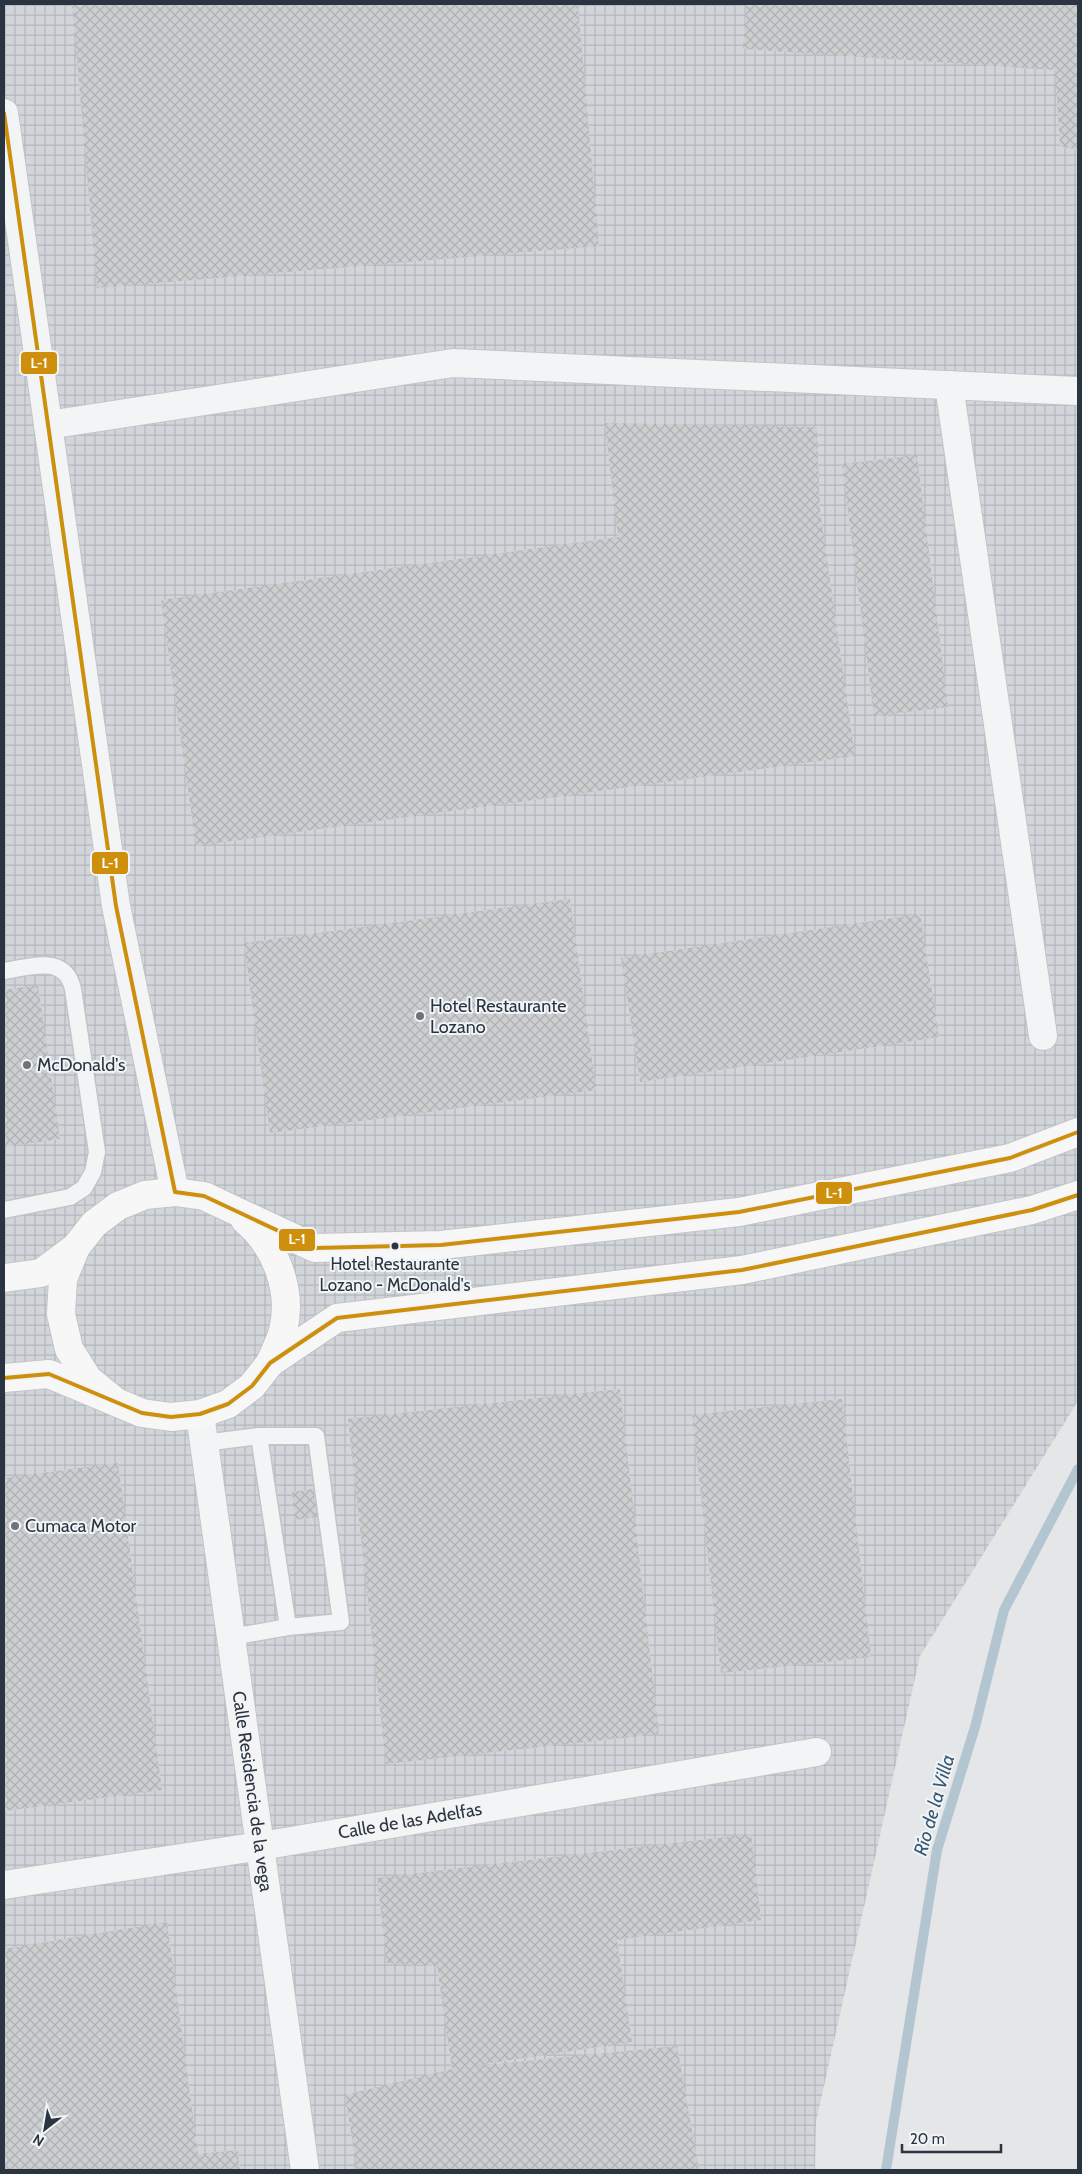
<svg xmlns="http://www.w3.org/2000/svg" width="1082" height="2174" font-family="Cabin,sans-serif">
<defs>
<pattern id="industrial-grid" width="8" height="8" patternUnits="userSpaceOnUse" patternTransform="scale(1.25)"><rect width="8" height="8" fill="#d2d6db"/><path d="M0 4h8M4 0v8" fill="none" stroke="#b4b8bd"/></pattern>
<pattern id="building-cross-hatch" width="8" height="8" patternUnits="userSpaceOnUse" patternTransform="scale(1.25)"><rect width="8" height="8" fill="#ccced0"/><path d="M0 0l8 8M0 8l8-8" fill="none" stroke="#afb2b4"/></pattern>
</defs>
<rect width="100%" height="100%" fill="#e4e6e8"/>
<polygon fill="url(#industrial-grid)" points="4,4 1078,4 1078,1401 920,1656 816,2122 815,2170 4,2170"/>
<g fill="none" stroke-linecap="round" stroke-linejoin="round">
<polyline stroke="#b4c5d2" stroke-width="10" points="886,2170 937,1850 975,1727 1004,1610 1078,1469"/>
</g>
<g fill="url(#building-cross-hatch)">
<polygon points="72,4 578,4 599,246 97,288"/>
<polygon points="746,4 1078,4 1078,150 1060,146 1055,70 743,49"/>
<polygon points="605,423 817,427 820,510 855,756 196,846 161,600 618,537"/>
<polygon points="917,455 948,707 874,716 842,464"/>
<polygon points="570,899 596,1090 270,1133 244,943"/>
<polygon points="920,914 939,1037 640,1082 621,958"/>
<polygon points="38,985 60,1139 4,1147 4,990"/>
<polygon points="620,1389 659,1734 386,1764 348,1419"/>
<polygon points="842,1399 871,1657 721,1673 692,1415"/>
<polygon points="118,1463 162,1790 4,1811 4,1478"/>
<polygon points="327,1487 331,1515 295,1520 292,1492"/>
<polygon points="751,1834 761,1920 617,1940 632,2042 464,2067 677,2046 699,2170 357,2170 345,2095 452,2069 437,1966 387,1963 377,1878"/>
<polygon points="167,1922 198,2154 238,2150 240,2170 4,2170 4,1949"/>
</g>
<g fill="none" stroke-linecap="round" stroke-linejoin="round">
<defs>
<g id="lane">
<path d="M 4,971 C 30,967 65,954 73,989 L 97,1152 L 93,1172 L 84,1188 L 70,1197 L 4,1210"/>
<polyline points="259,1436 316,1436 341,1622 288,1627"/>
<polyline points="204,1443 259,1436 288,1627 232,1637"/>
</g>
<g id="street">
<polyline points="4,113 116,906 175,1192"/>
<polyline points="949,385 1043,1036"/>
<polyline points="48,425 453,363 1078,391"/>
<path id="s1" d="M 200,1414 L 305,2170"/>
<path id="s2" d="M 4,1885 L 261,1846 L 817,1752"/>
</g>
<g id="secondary">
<path d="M 245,1220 C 276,1246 293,1291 283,1331 C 280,1342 274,1353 270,1363"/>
<polyline points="4,1278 41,1273 76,1247"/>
<polyline points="4,1378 49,1374 142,1413 171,1417 200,1414 228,1404 252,1386 270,1363 337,1318 742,1270 1032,1210 1078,1195"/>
<polyline points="115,1401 88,1379 69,1349 61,1314 63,1279 76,1247 94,1224 118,1206 145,1195 175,1192 204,1196 315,1248 441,1245 739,1212 1010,1158 1078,1132"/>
</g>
</defs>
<use href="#lane" stroke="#c2c4c6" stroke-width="19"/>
<use href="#street" stroke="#c2c4c6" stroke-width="30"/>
<use href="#secondary" stroke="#c2c4c6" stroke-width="30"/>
<use href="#lane" stroke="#f3f4f5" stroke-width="16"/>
<use href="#street" stroke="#f3f4f5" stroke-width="28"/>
<use href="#secondary" stroke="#f7f7f7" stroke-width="28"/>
<defs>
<g id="bus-1">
<polyline points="4,113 116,906 175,1192 204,1196 315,1248 441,1245 739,1212 1010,1158 1078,1132"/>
<polyline points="4,1378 49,1374 142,1413 171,1417 200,1414 228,1404 252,1386 270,1363 337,1318 742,1270 1032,1210 1078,1195"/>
</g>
</defs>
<use href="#bus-1" stroke="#f2f5f7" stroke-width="8"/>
<use href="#bus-1" stroke="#ce8f0d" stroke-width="4"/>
</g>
<g fill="#6c737b" stroke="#f2f5f7" stroke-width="2">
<circle cx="420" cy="1016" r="5"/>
<circle cx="27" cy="1065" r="5"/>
<circle cx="15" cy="1526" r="5"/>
</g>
<circle fill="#2b3541" stroke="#f2f5f7" stroke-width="2" cx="395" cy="1246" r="4.5"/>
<g text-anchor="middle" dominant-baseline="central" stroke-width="4" stroke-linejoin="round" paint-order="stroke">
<g font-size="17" fill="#2b3541" stroke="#f2f5f7">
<text x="395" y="1264">Hotel Restaurante<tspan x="395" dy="21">Lozano - McDonald's</tspan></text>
</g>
<g font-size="18" fill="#2b3541" stroke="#f2f5f7" text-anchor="start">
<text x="430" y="1006">Hotel Restaurante<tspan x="430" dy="21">Lozano</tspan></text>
<text x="37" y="1065">McDonald's</text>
<text x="25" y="1526">Cumaca Motor</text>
</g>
<g font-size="18" fill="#2b3541" stroke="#f2f5f7">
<text stroke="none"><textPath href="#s1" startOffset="381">Calle Residencia de la vega</textPath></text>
<text stroke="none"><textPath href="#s2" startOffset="411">Calle de las Adelfas</textPath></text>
</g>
<g font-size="19" font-style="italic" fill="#375873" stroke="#f2f5f7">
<text transform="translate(934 1805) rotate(-74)">Río de la Villa</text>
</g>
</g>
<g stroke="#f2f5f7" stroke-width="2">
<rect x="20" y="351" width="38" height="24" rx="5" fill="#ce8f0d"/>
<rect x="91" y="851" width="38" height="24" rx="5" fill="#ce8f0d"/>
<rect x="815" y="1181" width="38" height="24" rx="5" fill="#ce8f0d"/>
<rect x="278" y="1228" width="38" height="24" rx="5" fill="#ce8f0d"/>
</g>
<g font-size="14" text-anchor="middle" font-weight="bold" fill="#fff">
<text x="39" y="368">L-1</text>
<text x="110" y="868">L-1</text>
<text x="834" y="1198">L-1</text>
<text x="297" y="1244">L-1</text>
</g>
<rect width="1082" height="2174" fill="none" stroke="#2b3541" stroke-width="10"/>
<g transform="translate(45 2129) rotate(211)" stroke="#f2f5f7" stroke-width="4" paint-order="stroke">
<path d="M0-4L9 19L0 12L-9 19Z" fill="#2b3541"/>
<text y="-8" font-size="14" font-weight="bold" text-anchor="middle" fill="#2b3541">N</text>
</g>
<path d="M902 2144v8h99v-8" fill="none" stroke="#2b3541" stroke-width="2.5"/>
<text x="910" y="2144" font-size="15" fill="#2b3541" stroke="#f2f5f7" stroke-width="4" paint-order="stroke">20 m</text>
</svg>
